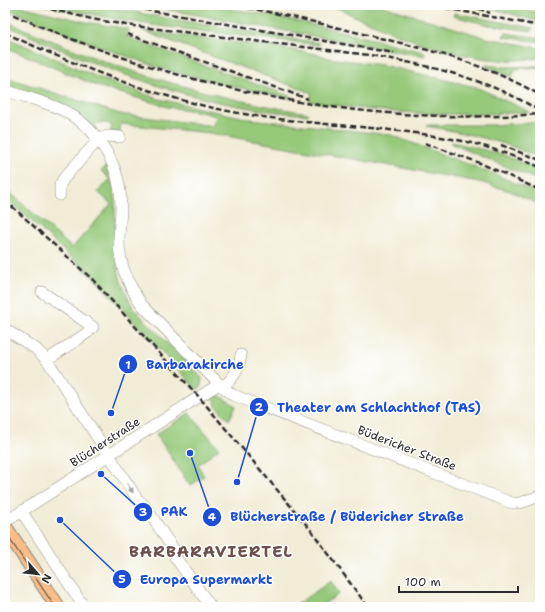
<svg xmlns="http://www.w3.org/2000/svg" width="545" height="612" font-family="'Shantell Sans',sans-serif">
<rect width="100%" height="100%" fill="#fff"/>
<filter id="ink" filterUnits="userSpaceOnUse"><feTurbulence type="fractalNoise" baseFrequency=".025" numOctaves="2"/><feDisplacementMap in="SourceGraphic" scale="8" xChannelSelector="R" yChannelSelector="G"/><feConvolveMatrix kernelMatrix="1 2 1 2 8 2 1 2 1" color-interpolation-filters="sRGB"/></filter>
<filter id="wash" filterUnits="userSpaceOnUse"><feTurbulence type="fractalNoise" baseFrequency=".012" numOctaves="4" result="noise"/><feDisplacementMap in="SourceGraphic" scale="16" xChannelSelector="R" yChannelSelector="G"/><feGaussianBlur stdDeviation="0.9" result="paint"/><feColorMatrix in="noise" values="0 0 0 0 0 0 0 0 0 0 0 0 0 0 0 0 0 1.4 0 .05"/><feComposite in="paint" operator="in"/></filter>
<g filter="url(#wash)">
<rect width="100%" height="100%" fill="#f1ecd5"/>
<g fill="#96c97a" stroke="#607a52">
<polygon points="5,5 17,5 86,22 129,29 126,37 292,97 292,99 227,85 163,69 95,45 15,12 5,7"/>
<polygon points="56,5 100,5 165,18 319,43 319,45 151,25 55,8"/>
<path d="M 142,5 C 160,5 179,4 197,5 C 274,12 350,34 425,52 L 424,56 Z"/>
<path d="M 331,5 L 380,5 L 487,38 L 540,48 L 540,58 C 527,59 513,61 500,60 C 441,56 384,30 331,5 Z"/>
<polygon points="479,5 506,5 540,13 540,22"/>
<polygon points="454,13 533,28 532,31 489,25 453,16"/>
<path d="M 5,21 C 46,38 87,56 129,70 C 188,89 247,104 308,113 L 308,115 C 198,107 104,70 5,25 Z"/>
<path d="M 143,31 L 287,49 L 321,55 L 328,58 L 382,65 L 476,87 L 530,112 C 457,117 381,114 309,101 L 312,93 Z"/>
<polygon points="505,33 540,38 540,42 503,37"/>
<polygon points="5,37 102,79 159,99 250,119 391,135 494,174 540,194 540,205 510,191 479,182 210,133 121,124 120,133 110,131 112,126 107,123 95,123 96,129 5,86 5,77 120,114 214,126 216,116 201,112 168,107 97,86 5,47"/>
<polygon points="486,65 505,67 540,66 540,67 515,69 512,77 485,66"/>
<path d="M 540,122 L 540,158 C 504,141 466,133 426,126 L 426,125 L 492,125 Z"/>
<polygon points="452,142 504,155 539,170 540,181 452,144"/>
<polygon points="107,165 115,195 115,254 121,282 129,300 134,309 202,378 201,387 197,390 95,279 5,197 5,188 72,248 111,204 98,192 110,179 101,171"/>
<polygon points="215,396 220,396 236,406 229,420 216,406 215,400 210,398"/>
<polygon points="189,413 219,448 198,465 204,476 190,486 156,434"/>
<polygon points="331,581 339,594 319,607 293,607"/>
</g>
</g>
<g filter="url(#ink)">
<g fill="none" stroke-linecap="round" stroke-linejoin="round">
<defs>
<g id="minor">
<path d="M 5,90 C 26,98 49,102 68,113 C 101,132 121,168 121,206 C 121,222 117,238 120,254 C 123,274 131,290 143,306 L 219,384 L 233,395 L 512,503 L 520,503 L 540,496"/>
<polyline points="60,195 60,185 64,178 99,139 107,136 120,137"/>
<polyline points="42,292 93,327 87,333 47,360"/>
<polyline points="5,329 36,349 47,360 138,500 144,505 174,550 175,557 211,607"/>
<path d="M 222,387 C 234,378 239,370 241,355"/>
<polyline points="22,512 84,607"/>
<polyline points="5,522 219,384"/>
</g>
<polyline id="major" points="5,527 58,607"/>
</defs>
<use href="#minor" stroke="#8e8c80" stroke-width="12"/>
<use href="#major" stroke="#8e8c80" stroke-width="16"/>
<use href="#minor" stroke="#fff" stroke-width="11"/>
<use href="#major" stroke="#f8bd89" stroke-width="14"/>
<polyline stroke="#2b2b2b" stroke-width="1" points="5,532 55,607"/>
<g stroke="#2b2b2b" stroke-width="2.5" stroke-dasharray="6 3" stroke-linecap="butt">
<path d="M 33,5 L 92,19 L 126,25 L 369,55 C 429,65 488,79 540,111"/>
<polyline points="118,5 394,53"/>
<path d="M 230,5 C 275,12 319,23 363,34 C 427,49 482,62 540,95"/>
<polyline points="429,5 540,26"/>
<polyline points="470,5 490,13"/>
<polyline points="516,5 540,10"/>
<path d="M 5,11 C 173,87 355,127 540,114"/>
<path d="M 5,33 C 84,69 164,101 250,115 C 319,126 389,126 457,140 C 486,145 513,156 540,167"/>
<polyline points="127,34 308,99"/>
<polyline points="425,143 480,163 540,190"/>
<polyline points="501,145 540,160"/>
<polyline points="5,200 93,280 199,397 310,529 368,607"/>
</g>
</g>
<defs><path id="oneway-solid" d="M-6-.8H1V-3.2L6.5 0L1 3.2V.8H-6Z"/></defs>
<use fill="#a0a0a0" href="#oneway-solid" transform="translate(130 488) rotate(57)"/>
</g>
<g text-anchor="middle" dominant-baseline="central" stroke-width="3" stroke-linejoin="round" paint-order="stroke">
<g font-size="12" fill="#2b2b2b" stroke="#fff">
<text transform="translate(105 442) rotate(-33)">Blücherstraße</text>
<text transform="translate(407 448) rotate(21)">Büdericher Straße</text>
</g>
<g font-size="16" font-weight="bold" letter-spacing="1" fill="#6c504b" stroke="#fff">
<text x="211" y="551">BARBARAVIERTEL</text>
</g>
</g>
<path fill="none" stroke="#1d4ed8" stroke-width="1.5" d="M111 413L128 364M237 482L259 407M101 474L143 512M190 453L212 517M60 520L122 579"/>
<g fill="#1d4ed8" stroke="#fff" stroke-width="1.5">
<circle cx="111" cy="413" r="4"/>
<circle cx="237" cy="482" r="4"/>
<circle cx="101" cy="474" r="4"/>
<circle cx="190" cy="453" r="4"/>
<circle cx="60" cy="520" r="4"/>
<circle cx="128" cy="364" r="10"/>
<circle cx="259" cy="407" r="10"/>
<circle cx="143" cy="512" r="10"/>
<circle cx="212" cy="517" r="10"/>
<circle cx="122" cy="579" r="10"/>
</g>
<g font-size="12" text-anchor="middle" font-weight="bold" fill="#fff">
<text x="128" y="369">1</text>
<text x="259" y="411">2</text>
<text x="143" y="516">3</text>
<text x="212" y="521">4</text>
<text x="122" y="583">5</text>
</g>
<g font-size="13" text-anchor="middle" font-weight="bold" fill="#1d4ed8" stroke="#fff" stroke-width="3" stroke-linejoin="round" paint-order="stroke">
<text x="195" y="369">Barbarakirche</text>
<text x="379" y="412">Theater am Schlachthof (TAS)</text>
<text x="174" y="516">PAK</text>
<text x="347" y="521">Blücherstraße / Büdericher Straße</text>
<text x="206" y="584">Europa Supermarkt</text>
</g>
<rect width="545" height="612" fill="none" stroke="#fff" stroke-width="20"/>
<g transform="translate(38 574) rotate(118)" stroke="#ffffff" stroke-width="3" paint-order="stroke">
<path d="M0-3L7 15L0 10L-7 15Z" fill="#2b2b2b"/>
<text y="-6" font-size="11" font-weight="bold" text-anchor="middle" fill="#2b2b2b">N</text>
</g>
<path d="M399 586v6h119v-6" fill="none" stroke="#2b2b2b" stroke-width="2"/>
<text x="405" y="586" font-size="12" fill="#2b2b2b" stroke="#ffffff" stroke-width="3" paint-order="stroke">100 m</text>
</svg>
